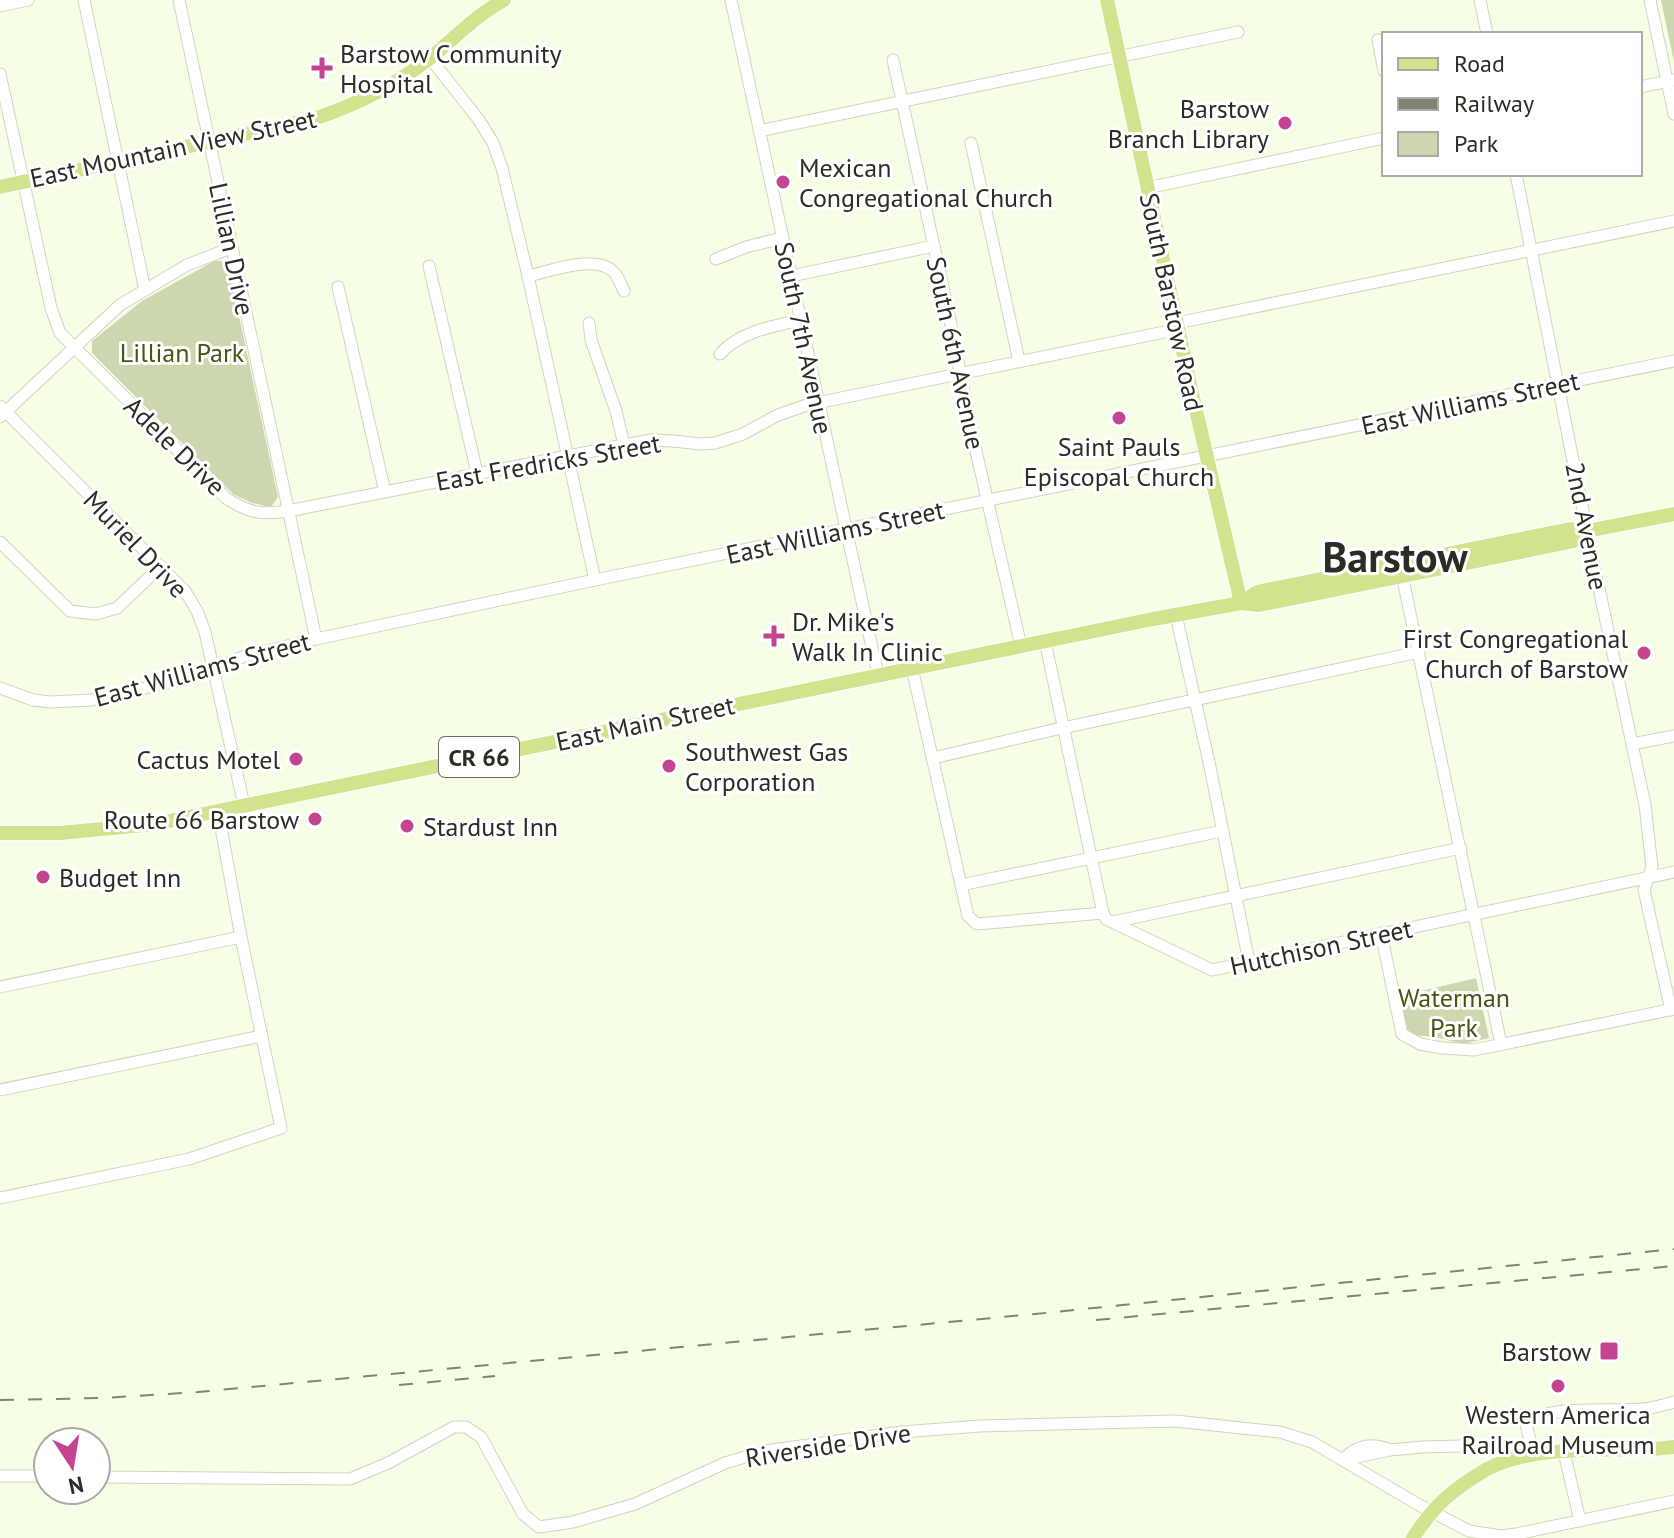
<svg xmlns="http://www.w3.org/2000/svg" width="1674" height="1538" font-family="'PT Sans',sans-serif">
<rect width="100%" height="100%" fill="#f7fee6"/>
<g fill="#ccd7af">
<polygon points="1661,0 1674,0 1674,62"/>
<polygon points="214,261 223,261 228,265 278,497 271,507 252,503 233,494 92,353 92,341 142,301"/>
<polygon points="1476,978 1489,1038 1463,1044 1439,1038 1415,1035 1405,1028 1400,996"/>
</g>
<g fill="none" stroke-linecap="round" stroke-linejoin="round">
<defs>
<g id="minor">
<polyline points="84,0 145,290"/>
<polyline points="179,0 316,639"/>
<polyline points="731,0 878,675"/>
<polyline points="1480,0 1487,34"/>
<polyline points="1650,0 1674,114"/>
<polyline points="0,6 28,0"/>
<polyline points="1378,40 1384,71"/>
<polyline points="430,58 479,120 493,143 502,168 528,276 595,580"/>
<polyline points="893,60 948,310 973,438 1021,646"/>
<path d="M 0,74 L 51,308 L 60,333 L 226,498 C 249,513 260,515 288,511 L 624,445 L 651,440 L 673,441 L 701,444 L 715,443 L 743,434 L 778,415 L 807,405 L 1179,329"/>
<polyline points="1640,87 1673,80"/>
<polyline points="759,131 1238,32"/>
<polyline points="971,143 1019,361"/>
<polyline points="1516,174 1590,546 1645,805 1652,867 1644,890 1671,1010"/>
<polyline points="1147,188 1384,138"/>
<polyline points="716,259 746,247 782,238"/>
<polyline points="429,266 477,473"/>
<path d="M 528,276 C 550,271 590,256 610,269 C 618,274 620,283 624,291"/>
<polyline points="791,276 934,246"/>
<polyline points="338,287 385,492"/>
<polyline points="589,323 591,340 616,411 624,445"/>
<polyline points="1177,323 1674,221"/>
<path d="M 720,354 C 739,332 773,326 800,320"/>
<polyline points="0,406 185,591 197,611 205,632 244,805"/>
<polyline points="0,417 120,305 187,265 231,248"/>
<polyline points="0,542 70,611 96,614 117,608 161,566"/>
<polyline points="1402,575 1501,1044"/>
<polyline points="1176,615 1210,767 1249,962"/>
<polyline points="1045,641 1103,913"/>
<polyline points="912,668 968,916 977,924 1103,913 1106,919 1212,970 1674,872"/>
<polyline points="0,688 33,700 51,702 91,700 194,677 245,656 316,639 595,580 1674,361"/>
<polyline points="1632,744 1674,736"/>
<polyline points="933,758 1053,730 1419,652"/>
<polyline points="961,885 1222,831"/>
<polyline points="1113,922 1461,848"/>
<polyline points="1381,933 1402,1034 1420,1044 1442,1048 1474,1050 1674,1009"/>
<polyline points="0,987 241,937"/>
<polyline points="0,1090 262,1036"/>
<polyline points="0,1198 189,1159 281,1128 241,937 218,811"/>
<polyline points="1564,1452 1580,1521"/>
<path d="M 1533,1454 L 1526,1423 C 1551,1404 1612,1412 1643,1409 C 1654,1408 1664,1405 1674,1402"/>
<path d="M 1346,1457 C 1358,1445 1373,1443 1388,1449"/>
<polyline points="1342,1460 1390,1450 1422,1447 1495,1445 1500,1462"/>
<polyline points="0,1476 48,1476"/>
<polyline points="96,1477 350,1479 388,1463 454,1427 466,1427 481,1437 523,1514 539,1527 573,1522 635,1504 725,1463 765,1451 902,1432 980,1426 1175,1421 1280,1432 1312,1442 1419,1505 1469,1531 1501,1536 1516,1534 1674,1501"/>
</g>
<g id="major">
<polyline points="1107,0 1192,393 1241,603"/>
<path d="M 0,187 L 314,119 C 355,105 395,86 430,58 C 454,39 476,15 504,0"/>
<polyline points="1241,603 1257,592 1571,529 1587,531 1674,514"/>
<polyline points="0,833 60,833 155,824 1153,619 1241,603 1259,605 1574,541 1587,531"/>
<path d="M 1487,1469 C 1534,1445 1601,1451 1654,1449 L 1674,1447"/>
</g>
</defs>
<use href="#minor" stroke="#ced4be" stroke-width="13"/>
<use href="#major" stroke="#fff" stroke-width="16"/>
<use href="#minor" stroke="#fff" stroke-width="11"/>
<use href="#major" stroke="#d2e38e" stroke-width="14"/>
<g stroke="#808474" stroke-width="2" stroke-dasharray="14 14" stroke-linecap="butt">
<polyline points="1096,1320 1674,1266"/>
<polyline points="399,1385 495,1376"/>
<polyline points="0,1400 102,1398 198,1392 1035,1314 1674,1249"/>
</g>
<defs>
<path id="major-bridge" d="M 1413,1538 C 1435,1504 1452,1490 1487,1469"/>
</defs>
<use href="#major-bridge" stroke="#fff" stroke-width="16" stroke-linecap="butt"/>
<use href="#major-bridge" stroke="#d2e38e" stroke-width="14"/>
</g>
<g fill="#c34592" stroke="#fff" stroke-width="3">
<path d="M318 56h8v8h8v8h-8v8h-8v-8h-8v-8h8z"/>
<circle cx="1285" cy="123" r="8"/>
<circle cx="783" cy="182" r="8"/>
<circle cx="1119" cy="418" r="8"/>
<path d="M770 624h8v8h8v8h-8v8h-8v-8h-8v-8h8z"/>
<circle cx="1644" cy="653" r="8"/>
<circle cx="296" cy="759" r="8"/>
<circle cx="669" cy="766" r="8"/>
<circle cx="315" cy="819" r="8"/>
<circle cx="407" cy="826" r="8"/>
<circle cx="43" cy="877" r="8"/>
<rect x="1599" y="1341" width="20" height="20" rx="4"/>
<circle cx="1558" cy="1386" r="8"/>
</g>
<g text-anchor="middle" dominant-baseline="central" stroke-width="6" stroke-linejoin="round" paint-order="stroke">
<rect fill="#fff" stroke="#6b6c66" stroke-width="2" x="439" y="737" width="80" height="40" rx="6"/>
<g font-size="24" font-weight="bold" fill="#2b2d24">
<text x="479" y="757">CR 66</text>
</g>
<g font-size="26" fill="#2b2d24" stroke="#fff" text-anchor="start">
<text x="340" y="53">Barstow Community<tspan x="340" dy="30">Hospital</tspan></text>
<text x="1269" y="108" text-anchor="end">Barstow<tspan x="1269" dy="30">Branch Library</tspan></text>
<text x="799" y="167">Mexican<tspan x="799" dy="30">Congregational Church</tspan></text>
<text x="1119" y="446" text-anchor="middle">Saint Pauls<tspan x="1119" dy="30">Episcopal Church</tspan></text>
<text x="792" y="621">Dr. Mike's<tspan x="792" dy="30">Walk In Clinic</tspan></text>
<text x="1628" y="638" text-anchor="end">First Congregational<tspan x="1628" dy="30">Church of Barstow</tspan></text>
<text x="685" y="751">Southwest Gas<tspan x="685" dy="30">Corporation</tspan></text>
<text x="280" y="759" text-anchor="end">Cactus Motel</text>
<text x="299" y="819" text-anchor="end">Route 66 Barstow</text>
<text x="423" y="826">Stardust Inn</text>
<text x="59" y="877">Budget Inn</text>
<text x="1591" y="1351" text-anchor="end">Barstow</text>
<text x="1558" y="1414" text-anchor="middle">Western America<tspan x="1558" dy="30">Railroad Museum</tspan></text>
</g>
<g font-size="26" fill="#2b2d24" stroke="#fff">
<text transform="translate(173 148) rotate(-12)">East Mountain View Street</text>
<text transform="translate(232 249) rotate(78)">Lillian Drive</text>
<text transform="translate(1172 302) rotate(78)">South Barstow Road</text>
<text transform="translate(804 338) rotate(78)">South 7th Avenue</text>
<text transform="translate(956 353) rotate(78)">South 6th Avenue</text>
<text transform="translate(1470 403) rotate(-12)">East Williams Street</text>
<text transform="translate(175 446) rotate(44)">Adele Drive</text>
<text transform="translate(548 462) rotate(-10)">East Fredricks Street</text>
<text transform="translate(1587 526) rotate(79)">2nd Avenue</text>
<text transform="translate(835 532) rotate(-12)">East Williams Street</text>
<text transform="translate(136 544) rotate(46)">Muriel Drive</text>
<text transform="translate(202 669) rotate(-15)">East Williams Street</text>
<text transform="translate(645 723) rotate(-12)">East Main Street</text>
<text transform="translate(1321 947) rotate(-12)">Hutchison Street</text>
<text transform="translate(828 1445) rotate(-9)">Riverside Drive</text>
</g>
<g font-size="26" fill="#475311" stroke="#fff">
<text x="182" y="352">Lillian Park</text>
<text x="1454" y="997">Waterman<tspan x="1454" dy="30">Park</tspan></text>
</g>
<g font-size="42" font-weight="bold" fill="#2b2d24" stroke="#fff">
<text x="1395" y="556">Barstow</text>
</g>
</g>
<rect x="1382" y="32" width="260" height="144" fill="#ffffff" stroke="#aaaba7" stroke-width="2"/>
<rect x="1398" y="58" width="40" height="12" fill="#d2e38e" stroke="#aaaba7" stroke-width="2"/>
<text x="1454" y="72" font-size="24" fill="#2b2d24">Road</text>
<rect x="1398" y="98" width="40" height="12" fill="#808474" stroke="#aaaba7" stroke-width="2"/>
<text x="1454" y="112" font-size="24" fill="#2b2d24">Railway</text>
<rect x="1398" y="132" width="40" height="24" fill="#ccd7af" stroke="#aaaba7" stroke-width="2"/>
<text x="1454" y="152" font-size="24" fill="#2b2d24">Park</text>
<g transform="translate(72 1466) rotate(168)"><circle r="38" fill="#ffffff" stroke="#aaaba7" stroke-width="2"/>
<path d="M0-6L14 30L0 20L-14 30Z" fill="#c34592"/>
<text y="-12" font-size="22" font-weight="bold" text-anchor="middle" fill="#2b2d24">N</text>
</g>
</svg>
